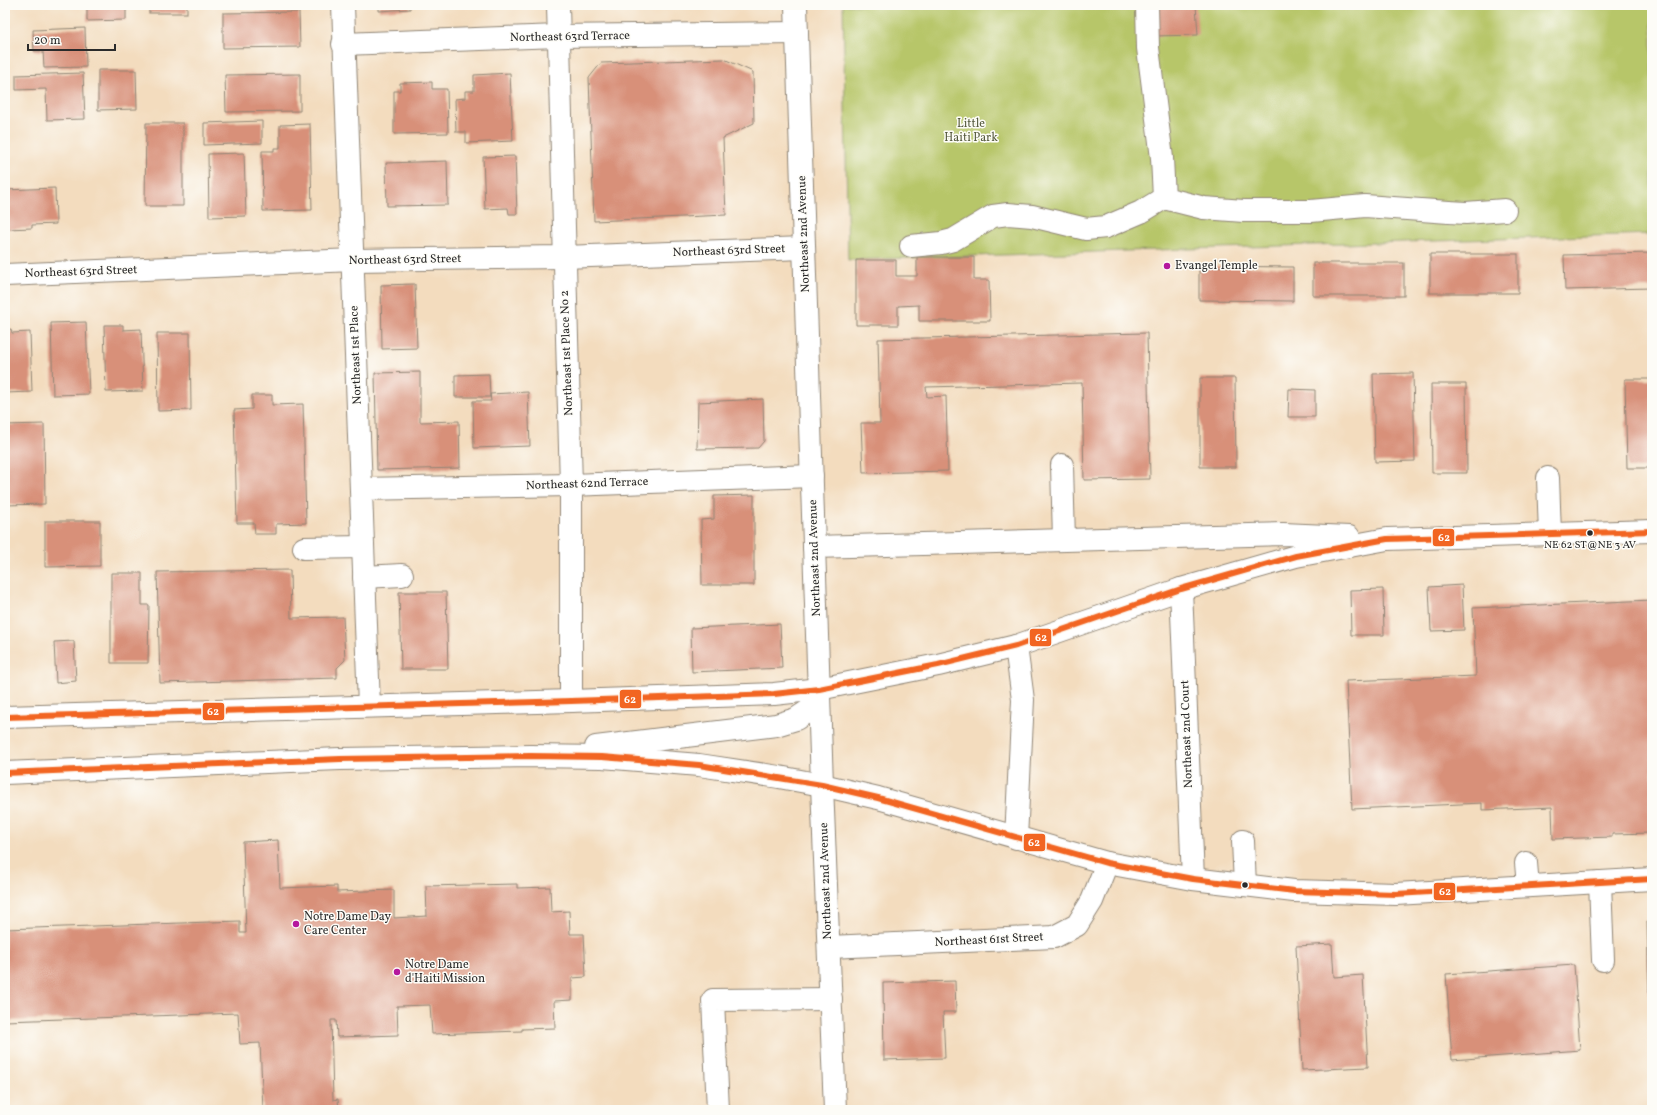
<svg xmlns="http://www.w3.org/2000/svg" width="1657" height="1115" font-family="Vollkorn,serif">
<rect width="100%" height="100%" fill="#fdfcf7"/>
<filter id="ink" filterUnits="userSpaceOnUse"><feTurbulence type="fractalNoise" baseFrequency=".025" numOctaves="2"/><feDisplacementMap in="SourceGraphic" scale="8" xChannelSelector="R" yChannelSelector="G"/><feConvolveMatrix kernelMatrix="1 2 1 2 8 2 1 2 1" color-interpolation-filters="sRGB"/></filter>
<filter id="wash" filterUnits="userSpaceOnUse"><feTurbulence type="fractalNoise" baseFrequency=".012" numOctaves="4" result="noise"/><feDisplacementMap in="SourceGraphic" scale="16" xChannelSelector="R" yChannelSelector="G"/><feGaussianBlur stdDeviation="0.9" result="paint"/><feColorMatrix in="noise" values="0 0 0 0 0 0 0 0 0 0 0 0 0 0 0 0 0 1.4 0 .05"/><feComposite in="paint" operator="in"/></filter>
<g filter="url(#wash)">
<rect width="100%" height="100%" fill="#f3dcbe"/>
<polygon fill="#b7c669" stroke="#71784a" points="843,5 1652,5 1652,234 848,260"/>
<g id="blocks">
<g fill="#d89079">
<polygon points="87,5 126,5 126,20 87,21"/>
<rect x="149" y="5" width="38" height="8"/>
<polygon points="379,5 410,5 410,9 379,11"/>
<polygon points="1153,5 1196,5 1198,35 1154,36"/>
<polygon points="299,12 300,47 223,48 223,13"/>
<polygon points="85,28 86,67 44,68 43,51 34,51 33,30"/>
<polygon points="724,59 753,72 754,123 723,138 726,215 594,221 589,78 601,63"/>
<polygon points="98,70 136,70 137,109 98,110"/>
<polygon points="83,73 85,119 47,120 46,89 16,90 16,75"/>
<polygon points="510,73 513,141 466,143 466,132 456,132 455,99 465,98 465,91 474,91 474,75"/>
<polygon points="300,74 300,111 226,112 225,75"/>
<polygon points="432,82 432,89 447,89 448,133 394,134 394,91 400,91 400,83"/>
<polygon points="262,121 262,143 204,145 204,123"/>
<polygon points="146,123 183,123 183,206 145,206"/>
<polygon points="310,124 312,210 263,211 262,151 274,151 274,148 280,148 280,125"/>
<polygon points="244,153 246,216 209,217 208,154"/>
<polygon points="515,156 517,214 509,214 508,208 485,209 483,157"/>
<polygon points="447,161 448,205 387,206 386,163"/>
<polygon points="55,188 56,224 32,225 32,228 7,229 7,225 5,225 5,190"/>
<polygon points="1652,253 1652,288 1565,290 1564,255"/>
<rect x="1430" y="254" width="88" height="39"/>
<polygon points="917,257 974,257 974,280 989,280 990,321 919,321 919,305 898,306 898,325 856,325 856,260 896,260 896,276 917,276"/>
<rect x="1313" y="263" width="91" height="33"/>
<polygon points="1199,266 1293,267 1293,301 1199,300"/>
<polygon points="415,284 417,348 382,349 381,285"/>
<polygon points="86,322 89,394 53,395 51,323"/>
<polygon points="104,325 123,325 123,330 141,329 143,391 106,392"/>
<polygon points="11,329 12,333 30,332 32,392 5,393 5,330"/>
<polygon points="157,333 190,333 191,410 158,411"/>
<polygon points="1147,333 1150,479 1084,480 1082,383 926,387 927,397 946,396 948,471 863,473 861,423 880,423 878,339"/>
<polygon points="420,372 420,422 459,421 460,468 377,470 375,373"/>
<polygon points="1413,373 1415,461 1375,462 1373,374"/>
<polygon points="489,374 490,397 455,397 455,375"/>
<polygon points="1200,378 1235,378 1236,467 1200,467"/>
<polygon points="1625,379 1652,379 1652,468 1627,468"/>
<polygon points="1431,384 1466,384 1467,473 1432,473"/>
<polygon points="1289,389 1315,390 1315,417 1288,417"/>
<polygon points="528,392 530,446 474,448 473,401 491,401 490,394"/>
<polygon points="252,395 272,395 272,405 303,404 306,523 276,524 276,534 255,534 254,523 237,523 234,410 252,409"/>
<polygon points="763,399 764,441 758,448 697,449 698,402"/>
<polygon points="44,424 45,504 5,505 5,425"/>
<polygon points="754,495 754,585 702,585 701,520 714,519 714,496"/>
<polygon points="45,521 100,521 100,566 45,567"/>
<polygon points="290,570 291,618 343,617 345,660 337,668 337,678 160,683 157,572"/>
<polygon points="111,573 142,573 142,605 149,605 148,663 111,663"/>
<polygon points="1462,585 1464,630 1431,631 1429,587"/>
<polygon points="1383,589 1384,635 1351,635 1350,590"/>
<polygon points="399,592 446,592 448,669 401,669"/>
<polygon points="1652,600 1652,833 1612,834 1612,837 1553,839 1552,807 1482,810 1482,803 1352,809 1346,681 1476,676 1473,608"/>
<polygon points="780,624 782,668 692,672 691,628"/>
<polygon points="74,641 76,681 56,683 54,642"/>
<polygon points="278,840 280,888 337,886 337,892 394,890 394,918 427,916 426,886 517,884 517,888 550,887 551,912 569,911 570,934 584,934 586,977 572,978 572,1000 554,1001 555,1028 522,1029 522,1031 432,1034 430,1005 397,1006 398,1035 337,1037 336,1020 331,1020 333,1100 338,1099 339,1110 263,1110 260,1043 240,1044 238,1013 5,1021 5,929 240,921 240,933 246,933 243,842"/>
<polygon points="1647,922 1652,922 1652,1040 1650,1040"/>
<polygon points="1332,944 1334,977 1363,975 1368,1067 1302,1070 1296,946"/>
<polygon points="1574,965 1580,1050 1452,1060 1446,974"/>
<polygon points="955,981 956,1012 943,1012 945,1058 884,1060 883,983"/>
</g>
</g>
</g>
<g filter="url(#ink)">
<use href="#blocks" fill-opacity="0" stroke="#8f8474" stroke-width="1"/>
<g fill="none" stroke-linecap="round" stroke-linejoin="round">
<defs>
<g id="minor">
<polyline points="343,5 369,706"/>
<polyline points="558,5 571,485 571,701"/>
<polyline points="1147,5 1148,48 1162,158 1164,198 1204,208 1244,211 1311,211 1365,206 1449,212 1466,213 1505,210"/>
<polyline points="343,44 559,36 797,33"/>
<polyline points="911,246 941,243 953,240 993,216 1008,214 1032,216 1086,229 1106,227 1141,212 1164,198"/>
<polyline points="5,275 353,260 564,257 804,248"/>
<polyline points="1062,465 1064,540"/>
<polyline points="1548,478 1550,534"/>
<polyline points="361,489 571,485 812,476"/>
<polyline points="304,548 363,547"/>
<polyline points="364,577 402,575"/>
<polyline points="1181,589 1193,879"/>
<polyline points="1016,646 1023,700 1016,838"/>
<polyline points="1243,841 1245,885"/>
<polyline points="1526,863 1528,886"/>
<polyline points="1600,882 1603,960"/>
<polyline points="829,947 1054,937 1077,925 1092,901 1107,863"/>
<polyline points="718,1110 713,1000 831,999"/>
</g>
<g id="major">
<polyline points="796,5 822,785 835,1110"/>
<polyline points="814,547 1283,534 1349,537"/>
<polyline points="5,717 571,701 774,694 819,689 938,665 1016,646 1181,589 1296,556 1387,539 1652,531"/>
<polyline points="596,747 776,725 796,719 811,709 819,689"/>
<polyline points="5,773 340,759 530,756 602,757 699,765 779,777 822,785 878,798 1107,863 1193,879 1294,891 1396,894 1652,879"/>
</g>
</defs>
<use href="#minor" stroke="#8f8474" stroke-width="24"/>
<use href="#major" stroke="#8f8474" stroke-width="24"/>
<use href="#minor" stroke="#fff" stroke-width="22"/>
<use href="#major" stroke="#fff" stroke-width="22"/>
<defs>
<g id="bus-1">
<polyline points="5,717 571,701 774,694 819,689 938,665 1016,646 1181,589 1296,556 1387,539 1652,531"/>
<polyline points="5,773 340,759 530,756 602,757 699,765 822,785 878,798 1107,863 1193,879 1294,891 1396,894 1652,879"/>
</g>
</defs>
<use href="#bus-1" stroke="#fdfcf7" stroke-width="9"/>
<use href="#bus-1" stroke="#f26522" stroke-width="6"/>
</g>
</g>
<g fill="#b5179e" stroke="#fdfcf7" stroke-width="1.5">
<circle cx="1167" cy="266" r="4"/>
<circle cx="296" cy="924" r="4"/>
<circle cx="397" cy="972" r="4"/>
</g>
<g fill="#2b2b2b" stroke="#fdfcf7" stroke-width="1.5">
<circle cx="1590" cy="533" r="3.5"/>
<circle cx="1245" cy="885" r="3.5"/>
</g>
<g text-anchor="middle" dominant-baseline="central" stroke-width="3" stroke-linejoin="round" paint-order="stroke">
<g font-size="11" fill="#2b2b2b" stroke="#fdfcf7">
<text x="1590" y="545">NE 62 ST@NE 3 AV</text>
</g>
<g font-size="12" fill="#2b2b2b" stroke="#fdfcf7">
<text transform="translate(570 37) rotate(-1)">Northeast 63rd Terrace</text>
<text transform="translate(804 234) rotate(-92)">Northeast 2nd Avenue</text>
<text transform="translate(729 251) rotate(-2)">Northeast 63rd Street</text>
<text transform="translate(405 260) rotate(-1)">Northeast 63rd Street</text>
<text transform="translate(81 272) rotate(-2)">Northeast 63rd Street</text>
<text transform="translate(567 353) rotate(-92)">Northeast 1st Place No 2</text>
<text transform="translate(356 355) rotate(-92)">Northeast 1st Place</text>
<text transform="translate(587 484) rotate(-2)">Northeast 62nd Terrace</text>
<text transform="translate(815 558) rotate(-92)">Northeast 2nd Avenue</text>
<text transform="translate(1187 734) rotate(-92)">Northeast 2nd Court</text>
<text transform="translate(826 881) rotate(-92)">Northeast 2nd Avenue</text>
<text transform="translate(989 940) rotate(-3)">Northeast 61st Street</text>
</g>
<g font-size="12" fill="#555a3e" stroke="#fdfcf7">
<text x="971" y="124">Little<tspan x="971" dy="14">Haiti Park</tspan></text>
</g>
<g font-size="12" fill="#2b2b2b" stroke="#fdfcf7" text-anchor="start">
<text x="1175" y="266">Evangel Temple</text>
<text x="304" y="917">Notre Dame Day<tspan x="304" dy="14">Care Center</tspan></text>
<text x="405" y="965">Notre Dame<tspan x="405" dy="14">d'Haiti Mission</tspan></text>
</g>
</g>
<g stroke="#fdfcf7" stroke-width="1.5">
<rect x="1432" y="528" width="23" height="19" rx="4" fill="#f26522"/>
<rect x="1029" y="628" width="23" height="19" rx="4" fill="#f26522"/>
<rect x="619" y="689" width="23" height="20" rx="4" fill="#f26522"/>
<rect x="202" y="702" width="23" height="19" rx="4" fill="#f26522"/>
<rect x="1023" y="833" width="23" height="19" rx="4" fill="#f26522"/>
<rect x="1433" y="882" width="23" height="19" rx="4" fill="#f26522"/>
</g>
<g font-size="11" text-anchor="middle" font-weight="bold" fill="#fff">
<text x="1444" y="541">62</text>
<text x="1041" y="641">62</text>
<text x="630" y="703">62</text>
<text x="213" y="715">62</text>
<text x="1034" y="846">62</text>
<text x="1445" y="895">62</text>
</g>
<rect width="1657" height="1115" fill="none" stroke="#fdfcf7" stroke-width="20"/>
<path d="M28 44v6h87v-6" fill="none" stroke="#2b2b2b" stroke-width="2"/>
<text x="34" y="44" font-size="12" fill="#2b2b2b" stroke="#fdfcf7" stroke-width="3" paint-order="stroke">20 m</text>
</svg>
